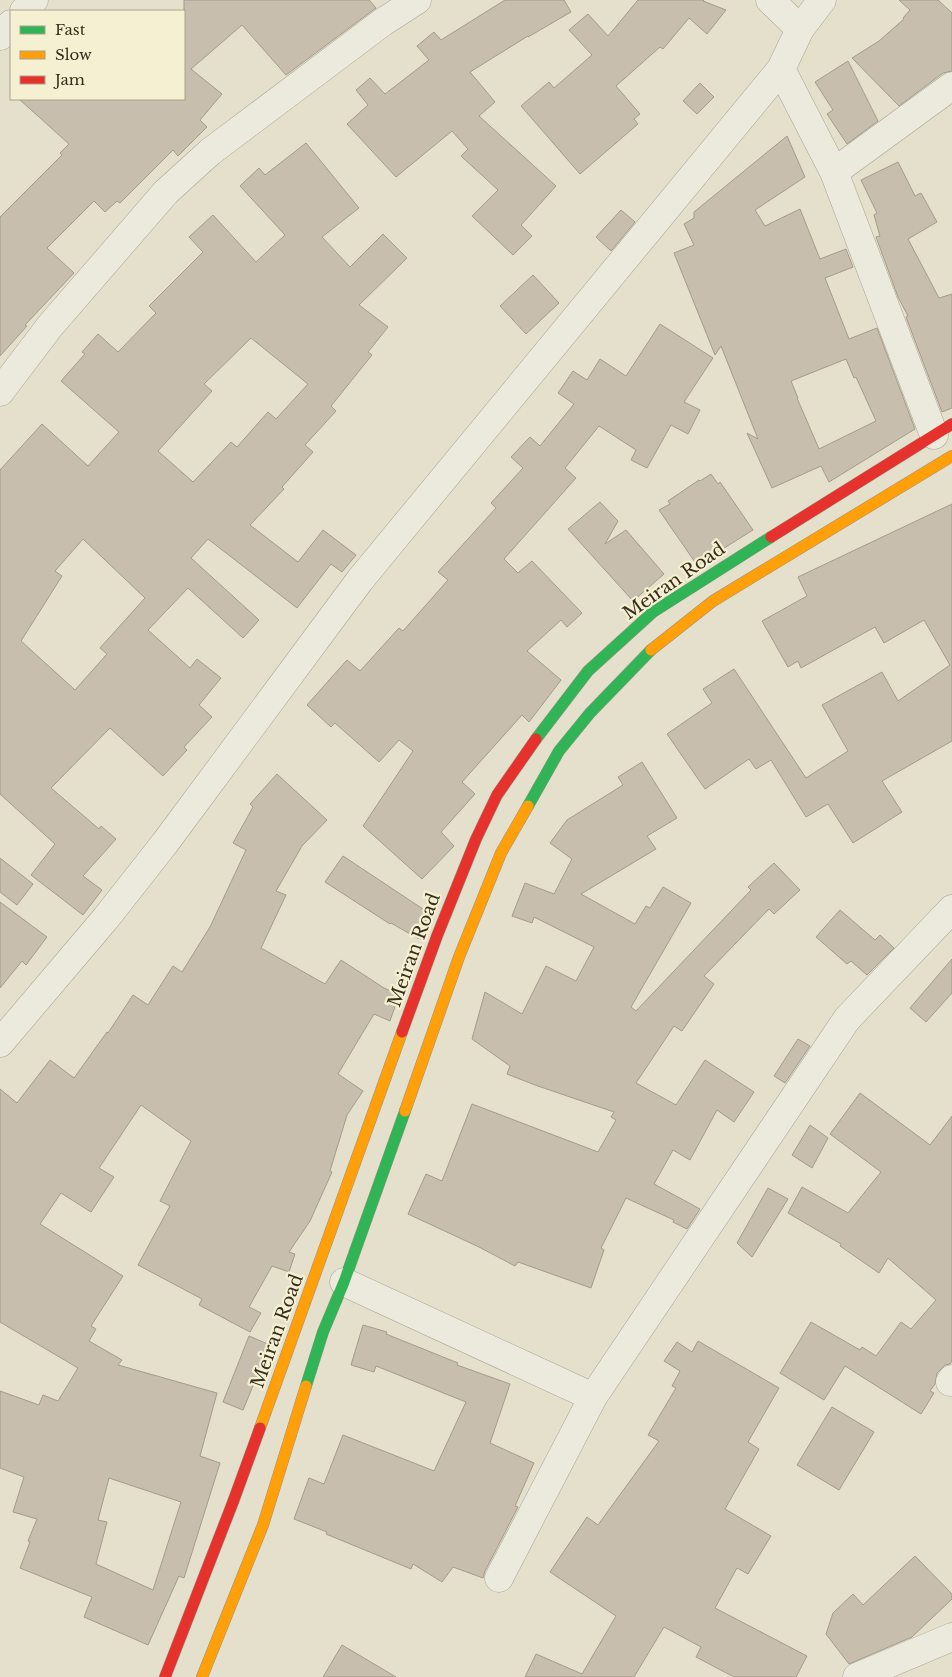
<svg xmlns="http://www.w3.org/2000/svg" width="952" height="1677" font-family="'Libre Baskerville',serif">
<rect width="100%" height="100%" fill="#e4e0cc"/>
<g fill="#c7bead" stroke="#a49b8b" fill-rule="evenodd">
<polygon points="184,0 369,0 376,8 286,75 242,25 191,69 222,94 200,120 207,127 178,156 173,150 120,203 117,201 105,212 94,201 47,248 74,273 25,325 27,326 0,356 0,217 62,155 60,153 69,144 19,99 184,99"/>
<polygon points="505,0 564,0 571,12 528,37 528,36 470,72 495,102 479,116 556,186 521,225 532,236 513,255 472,216 498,190 461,156 468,149 452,131 396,177 347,124 368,105 356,90 370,78 385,94 429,60 417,46 434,32 441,40"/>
<polygon points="638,0 704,0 703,1 726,10 707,34 689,18 663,49 660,47 616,86 640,114 634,119 638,124 580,174 521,106 549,82 554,88 592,55 569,30 588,14 608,36"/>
<polygon points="899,0 938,0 952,13 952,71 943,73 899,106 852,58 879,41 904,19 903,18 910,10"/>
<polygon points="848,61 878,121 847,144 827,114 833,110 815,82"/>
<polygon points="700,83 714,97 697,114 683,101"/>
<path d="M 787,136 L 805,177 L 755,210 L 765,226 L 800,209 L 820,259 L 846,249 L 853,267 L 825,278 L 849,339 L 877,328 L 915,429 L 829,482 L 821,466 L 772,488 L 747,433 L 758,439 L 721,346 L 715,355 L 674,253 L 694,245 L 684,224 L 694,218 L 694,212 ZM 846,359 L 854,378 L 856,377 L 876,421 L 819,449 L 797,398 L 798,398 L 791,381 Z"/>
<path d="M 306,143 L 359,208 L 322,237 L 350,267 L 383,234 L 407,258 L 359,305 L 388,327 L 368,352 L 372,355 L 331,406 L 336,411 L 305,445 L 313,452 L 282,487 L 284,489 L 250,525 L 298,562 L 323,530 L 356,555 L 342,572 L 331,564 L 297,608 L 208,539 L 191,558 L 259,620 L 243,638 L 188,588 L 148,630 L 190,668 L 197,659 L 221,678 L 199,705 L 212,717 L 184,747 L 187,750 L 163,776 L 110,728 L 51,788 L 99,829 L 101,826 L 116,839 L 83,876 L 102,890 L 83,915 L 31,875 L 55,844 L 0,794 L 0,470 L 42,424 L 88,466 L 119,432 L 61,381 L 85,354 L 82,352 L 98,334 L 118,352 L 156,313 L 149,306 L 203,252 L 189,237 L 213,215 L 256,262 L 285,235 L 240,186 L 259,168 L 265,175 ZM 251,338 L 308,384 L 276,419 L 268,412 L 237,447 L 231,442 L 193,482 L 158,451 L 212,391 L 204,384 ZM 83,539 L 145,598 L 100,648 L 107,654 L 75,690 L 21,641 L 62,576 L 55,571 Z"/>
<polygon points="898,162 915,196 921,193 937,222 908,239 939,298 952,294 952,408 942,412 906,317 908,316 898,297 876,237 880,236 874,215 877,213 861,180"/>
<polygon points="621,210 635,222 611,251 596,237"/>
<polygon points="533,275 559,303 526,334 500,306"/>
<polygon points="660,324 713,358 684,402 700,410 688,434 671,425 647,468 631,460 636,450 599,426 565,468 576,478 504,559 518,573 532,561 582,613 567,627 561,620 527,651 561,680 529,722 522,715 462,782 475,794 441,832 454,846 422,879 363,826 413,751 399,740 379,762 335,723 331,727 307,705 347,660 360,671 399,628 403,631 448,580 438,572 496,508 491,503 523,468 511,457 530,437 540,446 574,404 558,393 573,371 587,380 600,359 626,376"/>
<polygon points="711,474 718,484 720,482 753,530 697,565 659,510 670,504 668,501 699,480 700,481"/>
<polygon points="600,502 618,521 605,544 626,530 664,574 633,601 568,529"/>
<polygon points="952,504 952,741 882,781 902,812 853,843 828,804 806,817 771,760 756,769 749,759 705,789 667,734 712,703 703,689 734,669 806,778 848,751 822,705 882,672 898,701 950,665 924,620 884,643 875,627 801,668 798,661 788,667 762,621 807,596 798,577"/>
<polygon points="642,762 677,818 647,836 656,849 581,894 635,924 646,906 650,908 663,887 691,903 631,1007 636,1011 751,890 748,887 774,863 800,890 774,914 769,909 704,976 714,984 682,1031 674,1026 636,1083 676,1105 705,1060 754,1092 734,1122 717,1110 690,1160 673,1150 654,1184 700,1209 687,1229 673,1222 674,1220 626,1198 601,1248 604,1250 591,1288 518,1262 515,1266 479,1247 408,1214 426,1174 442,1181 472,1104 598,1152 616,1120 611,1117 614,1112 535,1085 507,1074 510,1066 472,1039 485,992 522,1014 546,966 576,981 594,947 534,917 532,923 512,916 525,883 554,894 572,859 550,843 567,820 623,785 618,777"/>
<path d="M 277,774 L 327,820 L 302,846 L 276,891 L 286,895 L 261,948 L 325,984 L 341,960 L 384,988 L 399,995 L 390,1021 L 374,1014 L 338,1074 L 363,1091 L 347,1115 L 330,1171 L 332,1172 L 310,1221 L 289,1252 L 295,1254 L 289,1272 L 272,1266 L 249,1307 L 261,1313 L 250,1332 L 199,1305 L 202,1299 L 138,1265 L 170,1206 L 160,1201 L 191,1141 L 141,1105 L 99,1168 L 114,1177 L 91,1212 L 61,1193 L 40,1224 L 123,1276 L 91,1326 L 96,1329 L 89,1341 L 122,1360 L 118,1365 L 217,1393 L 200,1456 L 220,1463 L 184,1578 L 179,1576 L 148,1645 L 84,1617 L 92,1597 L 20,1568 L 30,1542 L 28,1541 L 37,1519 L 13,1512 L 24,1477 L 0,1468 L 0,1391 L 39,1405 L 43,1395 L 58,1401 L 78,1368 L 0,1322 L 0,1089 L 17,1103 L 50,1060 L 74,1078 L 107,1032 L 108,1033 L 133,995 L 148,1005 L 173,966 L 182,972 L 210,927 L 246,850 L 233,843 L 253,807 L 250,804 ZM 109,1478 L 181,1502 L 153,1590 L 96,1564 L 107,1522 L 98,1520 Z"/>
<polygon points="343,856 429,913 419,939 391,923 390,924 325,882"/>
<polygon points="0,858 33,884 17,905 0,892"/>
<polygon points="0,902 47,937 26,965 22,961 0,988"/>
<polygon points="840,910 875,940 880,935 894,948 867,975 851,961 847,964 816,937"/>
<polygon points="952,959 952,993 926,1022 910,1008"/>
<polygon points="798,1039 810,1046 785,1083 774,1076"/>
<polygon points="860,1093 930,1145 952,1116 952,1361 950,1364 945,1365 937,1373 935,1384 930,1391 934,1393 921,1414 845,1366 824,1400 780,1373 811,1322 860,1350 862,1347 876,1356 901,1322 911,1329 936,1300 888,1258 879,1273 840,1246 841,1244 788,1213 802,1187 848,1213 881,1172 830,1134"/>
<polygon points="810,1125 828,1138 812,1168 792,1155"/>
<polygon points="768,1188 788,1199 752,1257 737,1243"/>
<polygon points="363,1325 387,1332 386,1334 458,1363 457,1365 510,1384 490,1443 534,1463 515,1506 518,1507 485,1571 483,1578 453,1567 442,1582 413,1564 411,1569 326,1534 327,1532 294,1519 309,1478 324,1484 343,1435 434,1471 466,1402 376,1366 374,1372 351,1365"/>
<polygon points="249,1336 270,1345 243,1410 223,1402"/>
<polygon points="698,1341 779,1388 748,1442 759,1449 725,1509 771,1536 748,1574 737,1568 715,1608 807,1656 796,1677 734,1677 696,1657 701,1647 664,1627 634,1677 525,1677 536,1654 582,1674 616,1616 550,1572 587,1517 598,1525 659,1441 648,1435 676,1388 672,1386 680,1371 664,1361 677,1342 692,1352"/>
<polygon points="832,1407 874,1432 839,1490 797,1465"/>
<polygon points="915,1556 952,1594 952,1599 912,1637 849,1664 826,1634 833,1613 853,1594 863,1605"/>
<polygon points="342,1645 396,1677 323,1677"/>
</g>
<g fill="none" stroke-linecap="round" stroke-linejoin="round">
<defs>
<g id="street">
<polyline points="770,0 800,29"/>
<polyline points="24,11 34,0"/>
<polyline points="0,36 11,24"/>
<polyline points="781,69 834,172 934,435"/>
<polyline points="834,172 952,86"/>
<polyline points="0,392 50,326 166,192 210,152 383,22 417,0"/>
<polyline points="0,1043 106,918 165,843 360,580 781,69 800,29 822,0"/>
<polyline points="344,1282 593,1397"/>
<polyline points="950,1382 952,1379"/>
<polyline points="499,1578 593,1397 847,1019 952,909"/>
<polyline points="857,1677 952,1637"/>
</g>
<g id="fast">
<polyline points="536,739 588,671 653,612 771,537"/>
<polyline points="528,806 559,751 590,713 651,650"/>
<polyline points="306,1386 323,1332 344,1282 405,1111"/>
</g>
<g id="slow">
<polyline points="651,650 713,601 952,456"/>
<polyline points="405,1111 459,957 501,853 528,806"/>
<polyline points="260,1428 402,1032"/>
<polyline points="202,1677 263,1525 306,1386"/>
</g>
<g id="jam">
<polyline points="771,537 952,424"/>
<polyline points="402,1032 437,936 476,839 497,795 536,739"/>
<polyline points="165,1677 233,1502 260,1428"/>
</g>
</defs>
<use href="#street" stroke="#a9a494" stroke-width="29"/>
<use href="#fast" stroke="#989385" stroke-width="12"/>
<use href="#slow" stroke="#989385" stroke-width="12"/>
<use href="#jam" stroke="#989385" stroke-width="12"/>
<use href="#street" stroke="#ece9dd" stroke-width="28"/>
<use href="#fast" stroke="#30b455" stroke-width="11"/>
<use href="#slow" stroke="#ff9f0a" stroke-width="11"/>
<use href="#jam" stroke="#e5322d" stroke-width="11"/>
</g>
<g text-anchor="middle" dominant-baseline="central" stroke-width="4.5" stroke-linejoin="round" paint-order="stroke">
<g font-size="18" fill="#372d1d" stroke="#f5f0d1">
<text transform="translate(674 581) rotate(-35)">Meiran Road</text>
<text transform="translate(414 950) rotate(-70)">Meiran Road</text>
<text transform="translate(277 1331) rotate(-70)">Meiran Road</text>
</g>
</g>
<rect x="10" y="10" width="175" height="90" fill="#f5f0d1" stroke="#a9a289"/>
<rect x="20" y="26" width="25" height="8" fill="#30b455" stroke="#a9a289"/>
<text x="55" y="35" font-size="15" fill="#372d1d">Fast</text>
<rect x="20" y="51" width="25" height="8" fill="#ff9f0a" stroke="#a9a289"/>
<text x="55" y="60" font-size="15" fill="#372d1d">Slow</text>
<rect x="20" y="76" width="25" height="8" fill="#e5322d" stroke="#a9a289"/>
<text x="55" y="85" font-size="15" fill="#372d1d">Jam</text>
</svg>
